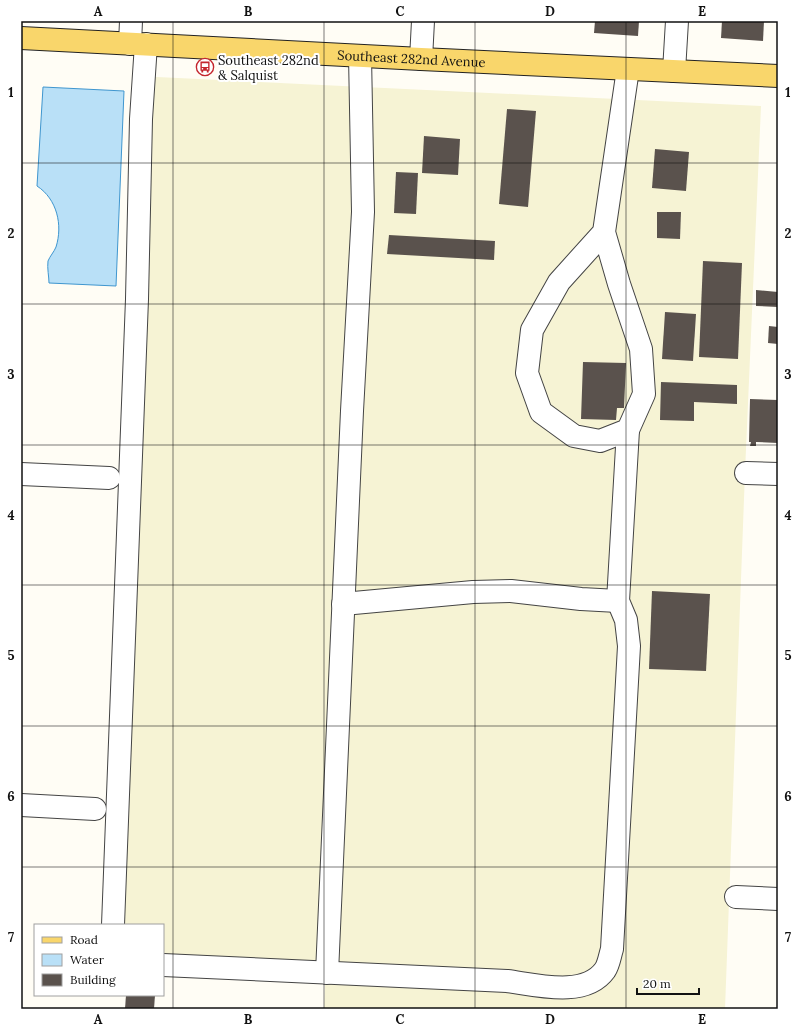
<svg xmlns="http://www.w3.org/2000/svg" width="799" height="1030" font-family="Lora,serif">
<rect width="100%" height="100%" fill="#fffdf5"/>
<polygon fill="#f6f3d4" points="136,76 761,106 745,472 725,1009 324,1009 326,965 163,958 163,925 108,925"/>
<path fill="#b9e0f7" stroke="#3f96cf" d="M 43,87 L 124,91 L 116,286 L 49,283 C 49,277 47,268 48,261 C 50,256 54,252 56,247 C 63,225 57,199 37,186 Z"/>
<g fill="#5a524d">
<polygon points="595,21 639,21 638,36 594,33"/>
<polygon points="722,21 764,21 763,41 721,38"/>
<polygon points="507,109 536,111 528,207 499,204"/>
<polygon points="424,136 460,139 458,175 422,173"/>
<polygon points="655,149 689,152 686,191 652,188"/>
<polygon points="396,172 418,173 416,214 394,213"/>
<polygon points="657,212 681,212 680,239 657,238"/>
<polygon points="389,235 495,241 494,260 387,254"/>
<polygon points="703,261 742,263 738,359 699,357"/>
<polygon points="756,290 778,292 778,307 756,306"/>
<polygon points="665,312 696,314 693,361 662,359"/>
<polygon points="769,326 778,327 778,344 768,343"/>
<polygon points="583,362 626,363 624,408 617,408 616,420 581,419"/>
<polygon points="661,382 737,385 737,404 694,402 694,421 660,420"/>
<polygon points="750,399 778,400 778,443 756,442 756,446 750,446 751,442 749,442"/>
<polygon points="652,591 710,594 706,671 649,669"/>
<polygon points="126,995 155,995 154,1009 125,1009"/>
</g>
<g fill="none" stroke-linecap="round" stroke-linejoin="round">
<defs>
<g id="minor">
<polyline points="130,44 131,21"/>
<polyline points="421,59 423,21"/>
<polyline points="674,71 677,21"/>
<polyline points="604,232 559,282 532,330 527,373 541,412 574,436 600,441 628,430 644,394 641,349 619,284 604,232 628,69"/>
<polyline points="746,473 778,474"/>
<polyline points="21,474 109,478"/>
<polyline points="343,604 473,592 511,591 581,599 618,601"/>
<polyline points="21,805 95,809"/>
<polyline points="736,897 778,899"/>
<polyline points="113,925 137,299 141,119 146,44"/>
<path d="M 163,965 L 507,981 C 537,985 585,998 605,970 C 609,964 610,955 612,949 L 629,646 L 626,620 L 618,601 L 628,430"/>
<polyline points="327,973 352,411 363,212 360,56"/>
</g>
<g id="major">
<path id="s1" d="M 21,38 L 421,59 L 778,76"/>
</g>
</defs>
<use href="#minor" stroke="#444" stroke-width="24"/>
<use href="#major" stroke="#222" stroke-width="24"/>
<use href="#minor" stroke="#fff" stroke-width="22"/>
<use href="#major" stroke="#f9d66b" stroke-width="22"/>
</g>
<path fill="none" stroke="#111" stroke-width="1" stroke-opacity="0.55" d="M 173,21 L 173,1009M 324,21 L 324,1009M 475,21 L 475,1009M 626,21 L 626,1009M 21,163 L 778,163M 21,304 L 778,304M 21,445 L 778,445M 21,585 L 778,585M 21,726 L 778,726M 21,867 L 778,867"/>
<defs>
<symbol id="bus-ring" viewBox="-11 -11 22 22"><circle r="9.5" fill="#fff" stroke="#c4262e" stroke-width="1.5"/><path d="M-5-6H5V4H4V6H2V4H-2V6H-4V4H-5ZM-3.5-4V0h7V-4ZM-3.5 1.2v1.5H-2V1.2ZM2 1.2v1.5H3.5V1.2Z" fill="#c4262e"/></symbol>
</defs>
<g fill-rule="evenodd">
<use href="#bus-ring" x="195" y="57" width="20" height="20"/>
</g>
<g text-anchor="middle" dominant-baseline="central" stroke-width="4" stroke-linejoin="round" paint-order="stroke">
<g font-size="13" fill="#111" stroke="#fff">
<text stroke="none"><textPath href="#s1" startOffset="391">Southeast 282nd Avenue</textPath></text>
</g>
<g font-size="13" fill="#111" stroke="#fff" text-anchor="start">
<text x="218" y="60">Southeast 282nd<tspan x="218" dy="15">&amp; Salquist</tspan></text>
</g>
</g>
<rect width="799" height="1030" fill="none" stroke="#ffffff" stroke-width="44"/>
<rect x="34" y="924" width="130" height="72" fill="#ffffff" stroke="#a0a0a0"/>
<rect x="42" y="937" width="20" height="6" fill="#f9d66b" stroke="#a0a0a0"/>
<text x="70" y="944" font-size="12" fill="#111111">Road</text>
<rect x="42" y="954" width="20" height="12" fill="#b9e0f7" stroke="#a0a0a0"/>
<text x="70" y="964" font-size="12" fill="#111111">Water</text>
<rect x="42" y="974" width="20" height="12" fill="#5a524d" stroke="#a0a0a0"/>
<text x="70" y="984" font-size="12" fill="#111111">Building</text>
<path d="M637 988v6h62v-6" fill="none" stroke="#111111" stroke-width="2"/>
<text x="643" y="988" font-size="12" fill="#111111" stroke="#ffffff" stroke-width="3" paint-order="stroke">20 m</text>
<rect x="22" y="22" width="755" height="986" fill="none" stroke="#111" stroke-width="1.5"/>
<g font-size="13" text-anchor="middle" font-weight="bold" fill="#111">
<text x="98" y="16">A</text>
<text x="248" y="16">B</text>
<text x="400" y="16">C</text>
<text x="550" y="16">D</text>
<text x="702" y="16">E</text>
<text x="11" y="97">1</text>
<text x="788" y="97">1</text>
<text x="11" y="238">2</text>
<text x="788" y="238">2</text>
<text x="11" y="379">3</text>
<text x="788" y="379">3</text>
<text x="11" y="520">4</text>
<text x="788" y="520">4</text>
<text x="11" y="660">5</text>
<text x="788" y="660">5</text>
<text x="11" y="801">6</text>
<text x="788" y="801">6</text>
<text x="11" y="942">7</text>
<text x="788" y="942">7</text>
<text x="98" y="1024">A</text>
<text x="248" y="1024">B</text>
<text x="400" y="1024">C</text>
<text x="550" y="1024">D</text>
<text x="702" y="1024">E</text>
</g>
</svg>
